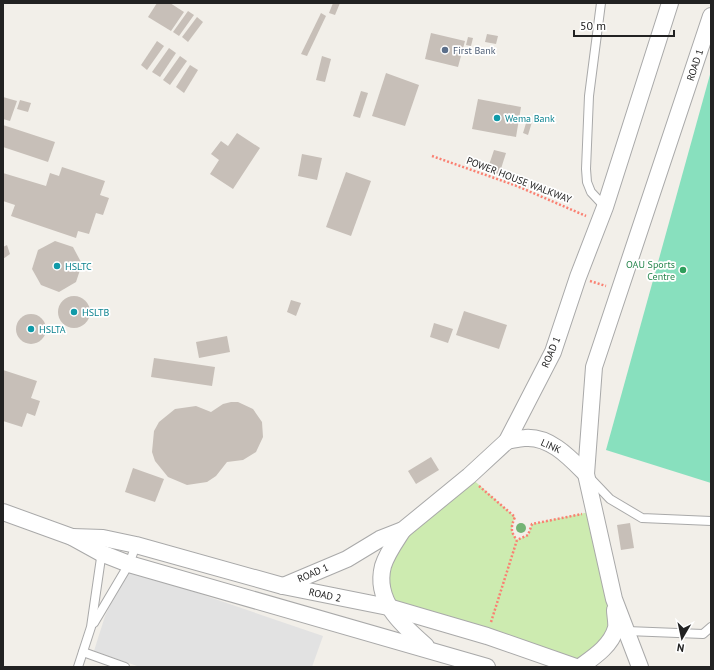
<svg xmlns="http://www.w3.org/2000/svg" width="714" height="670" font-family="'PT Sans',sans-serif">
<rect width="100%" height="100%" fill="#f2efe9"/>
<path fill="#cdebb0" d="M 469,476 L 515,517 C 511,526 510,532 517,540 L 528,535 L 532,524 L 594,511 L 616,628 L 580,667 L 388,607 L 389,552 Z"/>
<polygon fill="#88e0be" points="711,71 711,483 606,450"/>
<polygon fill="#e2e2e2" points="127,569 323,636 312,667 140,667 94,651 105,616"/>
<g fill="#c7bfb8">
<polygon points="157,3 170,3 184,12 171,31 148,17"/>
<polygon points="333,3 340,3 335,15 329,13"/>
<polygon points="188,11 194,15 179,36 173,32"/>
<polygon points="321,13 326,16 307,56 301,54"/>
<polygon points="197,17 203,22 188,42 182,37"/>
<polygon points="431,33 465,41 458,67 425,59"/>
<polygon points="487,34 498,36 496,44 485,42"/>
<polygon points="468,37 473,38 471,46 466,45"/>
<polygon points="157,41 164,46 147,70 141,65"/>
<polygon points="169,48 176,53 160,77 152,72"/>
<polygon points="180,56 187,61 170,85 163,80"/>
<polygon points="322,56 331,59 325,82 316,80"/>
<polygon points="190,65 198,70 184,93 176,87"/>
<polygon points="386,73 419,85 405,126 372,116"/>
<polygon points="361,91 368,93 360,118 353,116"/>
<polygon points="3,97 17,101 10,121 3,119"/>
<polygon points="478,99 521,107 516,137 472,129"/>
<polygon points="20,100 31,103 28,112 17,109"/>
<polygon points="527,120 532,122 528,135 523,133"/>
<polygon points="3,125 55,142 48,162 3,147"/>
<polygon points="237,133 260,148 233,189 210,174 219,160 211,154 221,141 228,146"/>
<polygon points="494,150 506,153 499,175 487,171"/>
<polygon points="302,154 322,158 317,180 298,176"/>
<polygon points="62,167 105,181 100,195 109,198 103,215 96,213 89,234 78,231 76,238 11,216 15,205 3,201 3,173 46,186 50,173 59,176"/>
<polygon points="346,172 371,181 351,236 326,227"/>
<polygon points="55,241 73,247 82,264 76,282 59,292 41,285 32,269 38,250"/>
<polygon points="7,245 10,254 3,259 3,247"/>
<circle cx="74" cy="312" r="16"/>
<polygon points="291,300 301,303 296,316 287,312"/>
<polygon points="464,311 507,325 499,349 456,335"/>
<circle cx="31" cy="329" r="15"/>
<polygon points="434,323 453,329 448,343 430,337"/>
<polygon points="227,336 230,352 199,358 196,342"/>
<polygon points="154,358 215,367 212,386 151,377"/>
<polygon points="3,370 37,381 31,398 40,401 35,416 27,413 22,427 3,421"/>
<polygon points="231,402 238,402 253,409 262,422 263,437 256,452 243,460 227,462 216,476 207,482 187,485 168,477 155,461 152,452 154,431 159,422 175,409 196,406 211,412 223,404"/>
<polygon points="431,457 439,470 416,484 408,471"/>
<polygon points="133,468 164,479 155,502 125,492"/>
<polygon points="630,523 634,548 621,550 617,525"/>
</g>
<g fill="none" stroke-linecap="round" stroke-linejoin="round">
<defs>
<g id="service">
<polyline points="601,3 589,96 586,169 587,182 591,192 605,207"/>
<polyline points="590,478 610,499 642,518 711,521"/>
<polyline points="94,623 129,564 136,545"/>
<polyline points="627,631 703,634 711,627"/>
<polyline points="83,652 125,667"/>
<polyline points="78,667 91,627 102,551"/>
</g>
<g id="minor">
<path d="M 507,441 C 513,440 519,438 525,438 C 550,436 570,458 586,474"/>
<polyline points="3,512 72,537 101,553 129,564 487,667"/>
<path d="M 403,530 C 396,541 387,553 383,566 C 374,601 402,625 426,646"/>
<polyline points="72,537 103,538 136,545 283,586 388,607 487,636 576,667"/>
<polyline points="283,586 347,559 380,539 403,530 469,476 507,441 553,352 578,277 605,207 670,3"/>
<path d="M 580,667 C 594,657 611,646 616,628 C 617,623 615,615 615,610"/>
<polyline points="640,667 614,599 586,474 594,367 711,16"/>
</g>
</defs>
<use href="#service" stroke="#a9a9a9" stroke-width="10"/>
<use href="#minor" stroke="#a9a9a9" stroke-width="18"/>
<g stroke="#fa8072" stroke-width="2.5" stroke-dasharray="2 2" stroke-linecap="butt">
<polyline points="432,156 517,186 586,216"/>
<polyline points="590,281 606,286"/>
<path d="M 479,486 L 515,517 C 511,526 510,532 517,540"/>
<polyline points="491,622 517,540 528,535 532,524 582,514"/>
</g>
<use href="#service" stroke="#fff" stroke-width="8"/>
<use href="#minor" stroke="#fff" stroke-width="16"/>
</g>
<circle fill="#74b475" cx="521" cy="528" r="5"/>
<circle fill="#5c6f8a" stroke="#fff" stroke-width="1.5" cx="445" cy="50" r="4"/>
<g fill="#0f9aa8" stroke="#fff" stroke-width="1.5">
<circle cx="497" cy="118" r="4"/>
<circle cx="57" cy="266" r="4"/>
<circle cx="74" cy="312" r="4"/>
<circle cx="31" cy="329" r="4"/>
</g>
<circle fill="#2e9e5b" stroke="#fff" stroke-width="1.5" cx="683" cy="270" r="4"/>
<g text-anchor="middle" dominant-baseline="central" stroke-width="3.5" stroke-linejoin="round" paint-order="stroke">
<g font-size="10" fill="#4e5e75" stroke="#fff" text-anchor="start">
<text x="453" y="50">First Bank</text>
</g>
<g font-size="10" fill="#222" stroke="#fff">
<text transform="translate(695 65) rotate(-72)">ROAD 1</text>
<text transform="translate(519 180) rotate(21)">POWER HOUSE WALKWAY</text>
<text transform="translate(551 352) rotate(-67)">ROAD 1</text>
<text transform="translate(551 446) rotate(24)">LINK</text>
<text transform="translate(313 573) rotate(-23)">ROAD 1</text>
<text transform="translate(325 595) rotate(12)">ROAD 2</text>
</g>
<g font-size="10" fill="#0d838f" stroke="#fff" text-anchor="start">
<text x="505" y="118">Wema Bank</text>
<text x="65" y="266">HSLTC</text>
<text x="82" y="312">HSLTB</text>
<text x="39" y="329">HSLTA</text>
</g>
<g font-size="10" fill="#27864d" stroke="#fff" text-anchor="end">
<text x="675" y="264">OAU Sports<tspan x="675" dy="12">Centre</tspan></text>
</g>
</g>
<rect width="714" height="670" fill="none" stroke="#222222" stroke-width="8"/>
<g transform="translate(682 638) rotate(189)" stroke="#ffffff" stroke-width="3" paint-order="stroke">
<path d="M0-3L7 15L0 10L-7 15Z" fill="#222222"/>
<text y="-6" font-size="11" font-weight="bold" text-anchor="middle" fill="#222222">N</text>
</g>
<path d="M574 30v6h100v-6" fill="none" stroke="#222222" stroke-width="2"/>
<text x="580" y="30" font-size="12" fill="#222222" stroke="#ffffff" stroke-width="3" paint-order="stroke">50 m</text>
</svg>
